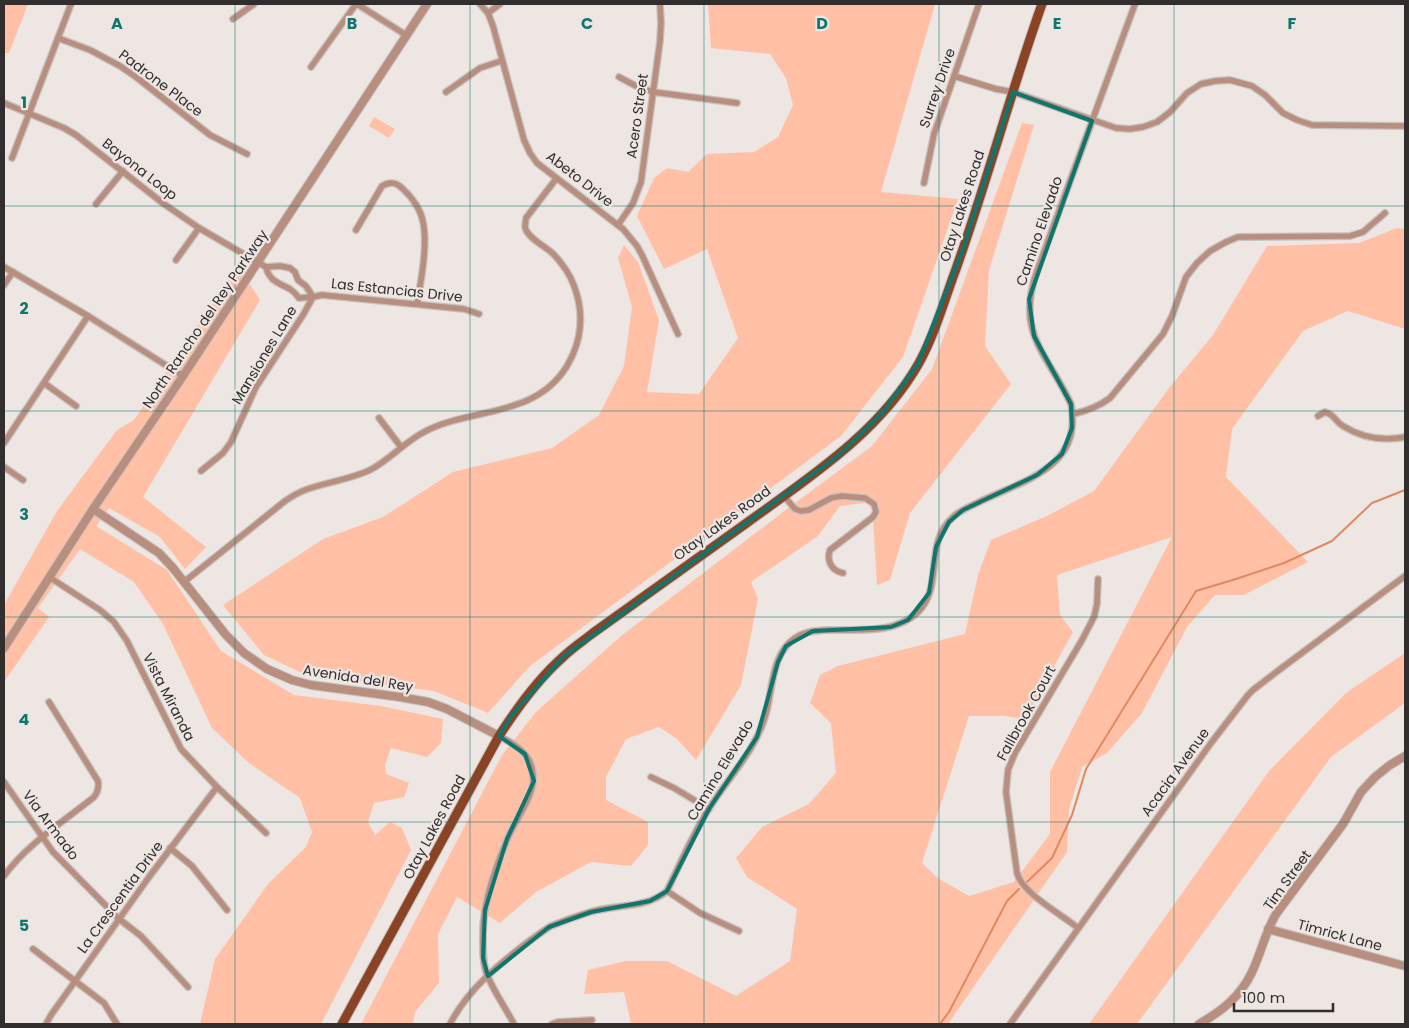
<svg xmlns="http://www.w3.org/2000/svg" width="1409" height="1028" font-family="Poppins,sans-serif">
<rect width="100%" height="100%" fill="#ede6e3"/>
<g fill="#ffc0a6" fill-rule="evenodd">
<polygon points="4,4 28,4 9,53 4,53"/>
<polygon points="708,4 935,4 881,192 958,199 903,357 841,436 530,666 488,713 434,691 304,674 264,655 223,605 323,539 383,517 453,472 552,448 599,415 624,366 632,307 618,258 624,245 638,262 659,320 647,392 699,394 738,338 707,249 664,269 637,216 654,178 667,168 688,172 707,154 754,152 778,137 793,105 786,78 770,54 711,48"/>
<polygon points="374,117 395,129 389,138 369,126"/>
<polygon points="1022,123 1034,125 989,270 985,346 1011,384 910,513 890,580 877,585 872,502 840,506 818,536 751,582 758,599 741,685 696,760 677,739 659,727 626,739 606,777 606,800 648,822 648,845 631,866 591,862 536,892 500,923 457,897 438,934 439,983 415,1012 413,1024 361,1024 502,755 536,712 621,636 787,509 872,446 932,369"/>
<path d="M 1397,228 L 1405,229 L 1405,329 L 1348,311 L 1303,331 L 1232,429 L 1226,477 L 1308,562 L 1244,595 L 1215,595 L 1187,627 L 1142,713 L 1107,753 L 1082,767 L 1069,809 L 1067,852 L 948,1024 L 631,1024 L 624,992 L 584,994 L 588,970 L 626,961 L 667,961 L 736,996 L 790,961 L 797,909 L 747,877 L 736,858 L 762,827 L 809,804 L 836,773 L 831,723 L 810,703 L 820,675 L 838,666 L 965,634 L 978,575 L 991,540 L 1047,516 L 1094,491 L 1169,388 L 1213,335 L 1267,246 L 1359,243 ZM 1172,537 L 1050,772 L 1050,834 L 1014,882 L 969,896 L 939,879 L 922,863 L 969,716 L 1004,716 L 1025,719 L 1073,632 L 1060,615 L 1057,575 Z"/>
<polygon points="238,265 260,300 143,497 206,547 185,569 160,537 109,508 96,526 167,570 221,651 294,695 381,706 443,719 441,743 427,757 391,748 385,765 386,774 409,783 404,797 374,803 368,822 375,835 390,822 402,828 411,850 321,1024 200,1024 215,959 268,884 306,847 312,832 300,798 249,763 212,728 163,624 134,582 80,549 38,608 49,617 4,682 4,605 57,511 117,430 134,420"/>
<polygon points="1405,653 1405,703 1331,757 1137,1024 1089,1024 1269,771 1346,693"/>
</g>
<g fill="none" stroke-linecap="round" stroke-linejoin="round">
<g stroke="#e28861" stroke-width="2">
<polyline points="1027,882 1052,858 1072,815 1086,769 1196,591 1236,579 1284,563 1332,541 1372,503 1405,490"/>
<polyline points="940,1024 949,1012 1007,901 1019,889"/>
</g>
<defs>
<g id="minor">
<polyline points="357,4 406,35"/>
<polyline points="480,4 488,13 493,26 524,140 530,153 537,163 623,229 637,246 642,255 678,334"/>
<polyline points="488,13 500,4"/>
<polyline points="233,19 254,4"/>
<polyline points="58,38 90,50 120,66 136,77 210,135 247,154"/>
<polyline points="311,67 356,4"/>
<polyline points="954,76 996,89 1013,92 1116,128 1130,129 1143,127 1157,122 1170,112 1187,93 1201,84 1215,81 1230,80 1252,86 1265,95 1283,113 1297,120 1312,125 1405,126"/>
<polyline points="619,77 636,86 653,92 737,103"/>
<polyline points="446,92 480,68 501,61"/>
<polyline points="4,103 64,128 76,135 164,204 199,228 266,267 280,266 290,268 295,272 298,280 306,286 313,297"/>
<polyline points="12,158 71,4"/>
<polyline points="924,183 934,134 979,4"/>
<polyline points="96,204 123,171"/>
<polyline points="618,225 633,203 641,182 660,41 661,23 660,4"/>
<path d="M 356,230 L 382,186 C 390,181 396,182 403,189 C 412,197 421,210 423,222 C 428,245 421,281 417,304"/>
<polyline points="176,260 199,228"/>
<polyline points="4,267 88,316 183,376"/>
<path d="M 266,267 C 269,281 279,283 290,289 C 293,291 296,294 299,298 L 313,297 L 322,295 L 464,309 L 479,314"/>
<polyline points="4,285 13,272"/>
<polyline points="44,383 76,406"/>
<path d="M 1073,414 C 1087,411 1098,407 1110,398 L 1163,334 L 1172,316 L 1186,277 L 1197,263 L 1210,251 L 1226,242 L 1238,237 L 1350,236 L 1363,232 L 1385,213"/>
<path d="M 1318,416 L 1325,412 C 1337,416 1334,421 1343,426 C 1362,438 1384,441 1405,437"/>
<polyline points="379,418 401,447"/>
<polyline points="4,443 88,316"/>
<polyline points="4,467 23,480"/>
<polyline points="201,471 223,453 231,442 256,387 303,315 313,297"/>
<path d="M 784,496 L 795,509 L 801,511 L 809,510 L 831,498 L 842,496 L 865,498 L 874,504 L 876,512 L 873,517 L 830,550 C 826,561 832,571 843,573"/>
<polyline points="49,577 100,610 114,622 127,641 181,749 217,787 266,833"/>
<path d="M 184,582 L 285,501 C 291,497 297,493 305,490 C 326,482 349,480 370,470 C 390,460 405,441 426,431 C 473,407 535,418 567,366 C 574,354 579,341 580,327 C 582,305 575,280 561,263 C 558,259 555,255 551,252 C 544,246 525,236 525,226 C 525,225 526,220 526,218 L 556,179"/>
<path d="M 499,736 C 515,744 531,754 533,773 C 536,796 515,819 507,840 C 495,868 483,901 483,932 C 483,947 482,964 488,977 C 495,993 506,1009 514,1024"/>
<polyline points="651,777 674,788 709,809"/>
<polyline points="4,782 53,852 119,919 141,936 188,987"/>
<polyline points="170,848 192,866 227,910"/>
<path d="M 4,876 C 27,844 63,822 94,797 C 98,792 99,787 98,781 L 49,702"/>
<polyline points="667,891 700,913 739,931"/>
<path d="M 1078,928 C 1061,914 1022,893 1017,873 L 1006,792 L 1008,770 L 1015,753 L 1082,640 L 1094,617 L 1097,604 L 1098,579"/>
<polyline points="33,949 104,1003 117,1024"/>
<polyline points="46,1024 51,1015 149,877 217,787"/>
<path d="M 450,1024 C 468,989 501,962 532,939 C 538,935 544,930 551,926 C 563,921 577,916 590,912 C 616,904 646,909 667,891 C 680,864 692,836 708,810 C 727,779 754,753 765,717 C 773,692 770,655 795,638 C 805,631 816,631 827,630 C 857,629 894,635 918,612 C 945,585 922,544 954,516 C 962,509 972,506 981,501 C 1025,480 1083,467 1071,404 C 1047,353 1015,333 1037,271 L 1135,4"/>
<polyline points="552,1024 558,1022 592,1020"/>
<polyline points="1010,1024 1211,743 1248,695 1253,690 1279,670 1405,576"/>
</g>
<g id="tertiary">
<polyline points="93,509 159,553 173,568 226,635 244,653 267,669 292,680 311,685 400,697 428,702 447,709 499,736"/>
<polyline points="4,648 93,509 183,376 427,4"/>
<polyline points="1268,929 1405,966"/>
<path d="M 1199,1024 C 1222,1011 1240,997 1252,972 C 1261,953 1265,933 1276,914 L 1343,824 L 1361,792 L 1375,777 L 1390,765 L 1405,756"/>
</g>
<path id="primary" d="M 342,1024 L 499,736 C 517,708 538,679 563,657 C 572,648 583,641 593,633 C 645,596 696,559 748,522 C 810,477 880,432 919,363 C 935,334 944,301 956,269 C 987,182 1011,91 1042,4"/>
</defs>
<use href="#minor" stroke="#c7c1bf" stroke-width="8"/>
<use href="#tertiary" stroke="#c7c1bf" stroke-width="10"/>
<use href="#primary" stroke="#c7c1bf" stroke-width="11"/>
<use href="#minor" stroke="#b88f7f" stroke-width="5.5"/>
<use href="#tertiary" stroke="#b88f7f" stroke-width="8"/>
<use href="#primary" stroke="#8a4425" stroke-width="9"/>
</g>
<path fill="none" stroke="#0f766e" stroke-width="4" stroke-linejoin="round" d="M 1013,92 L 1092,121 L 1029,299 L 1034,336 L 1071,404 L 1072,428 L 1062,454 L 1037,475 L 963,510 L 949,522 L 936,547 L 929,593 L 908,620 L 891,627 L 813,631 L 786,646 L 778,662 L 757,737 L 709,809 L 667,891 L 650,901 L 591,912 L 549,927 L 488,976 L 483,958 L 485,910 L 507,839 L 534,781 L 525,754 L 499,736 L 512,715 L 563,657 L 839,455 L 883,412 L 918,364 L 963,249 Z"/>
<path fill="none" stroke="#0f766e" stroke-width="1" stroke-opacity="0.55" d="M 235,4 L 235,1024M 470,4 L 470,1024M 704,4 L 704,1024M 939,4 L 939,1024M 1174,4 L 1174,1024M 4,206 L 1405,206M 4,411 L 1405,411M 4,617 L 1405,617M 4,822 L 1405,822"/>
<g text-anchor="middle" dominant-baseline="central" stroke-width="4.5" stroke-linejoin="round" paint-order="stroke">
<g font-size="14" fill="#312e2d" stroke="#ede6e3">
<text transform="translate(161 83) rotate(37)">Padrone Place</text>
<text transform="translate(937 88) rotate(-71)">Surrey Drive</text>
<text transform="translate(637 116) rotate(-82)">Acero Street</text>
<text transform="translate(140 169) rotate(38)">Bayona Loop</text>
<text transform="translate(580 179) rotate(38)">Abeto Drive</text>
<text transform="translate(962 206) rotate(-72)">Otay Lakes Road</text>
<text transform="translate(1039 231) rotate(-71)">Camino Elevado</text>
<text transform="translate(397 290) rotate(6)">Las Estancias Drive</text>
<text transform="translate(205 319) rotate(-56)">North Rancho del Rey Parkway</text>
<text transform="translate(264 355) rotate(-59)">Mansiones Lane</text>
<text transform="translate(722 523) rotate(-36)">Otay Lakes Road</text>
<text transform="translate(358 678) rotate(9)">Avenida del Rey</text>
<text transform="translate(169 697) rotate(63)">Vista Miranda</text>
<text transform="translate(1026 713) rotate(-61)">Fallbrook Court</text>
<text transform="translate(720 770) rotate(-59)">Camino Elevado</text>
<text transform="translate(1175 772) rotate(-54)">Acacia Avenue</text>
<text transform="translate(51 825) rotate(53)">Via Armado</text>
<text transform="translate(434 827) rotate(-62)">Otay Lakes Road</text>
<text transform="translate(1287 880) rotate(-54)">Tim Street</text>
<text transform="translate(120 897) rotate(-54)">La Crescentia Drive</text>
<text transform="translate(1340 935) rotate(15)">Timrick Lane</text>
</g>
</g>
<g font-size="16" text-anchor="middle" font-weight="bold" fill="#0f766e" stroke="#ede6e3" stroke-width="4.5" stroke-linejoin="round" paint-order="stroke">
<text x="117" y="29">A</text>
<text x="352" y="29">B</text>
<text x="587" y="29">C</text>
<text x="822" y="29">D</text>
<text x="1057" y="29">E</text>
<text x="1292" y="29">F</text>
<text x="24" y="108">1</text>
<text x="24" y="314">2</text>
<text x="24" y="520">3</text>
<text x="24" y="725">4</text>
<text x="24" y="931">5</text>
</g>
<rect width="1409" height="1028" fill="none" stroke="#312e2d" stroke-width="10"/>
<path d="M1234 1003v8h99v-8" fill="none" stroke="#312e2d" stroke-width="2.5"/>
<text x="1242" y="1003" font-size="15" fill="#312e2d" stroke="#ede6e3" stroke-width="4" paint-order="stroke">100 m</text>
</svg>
